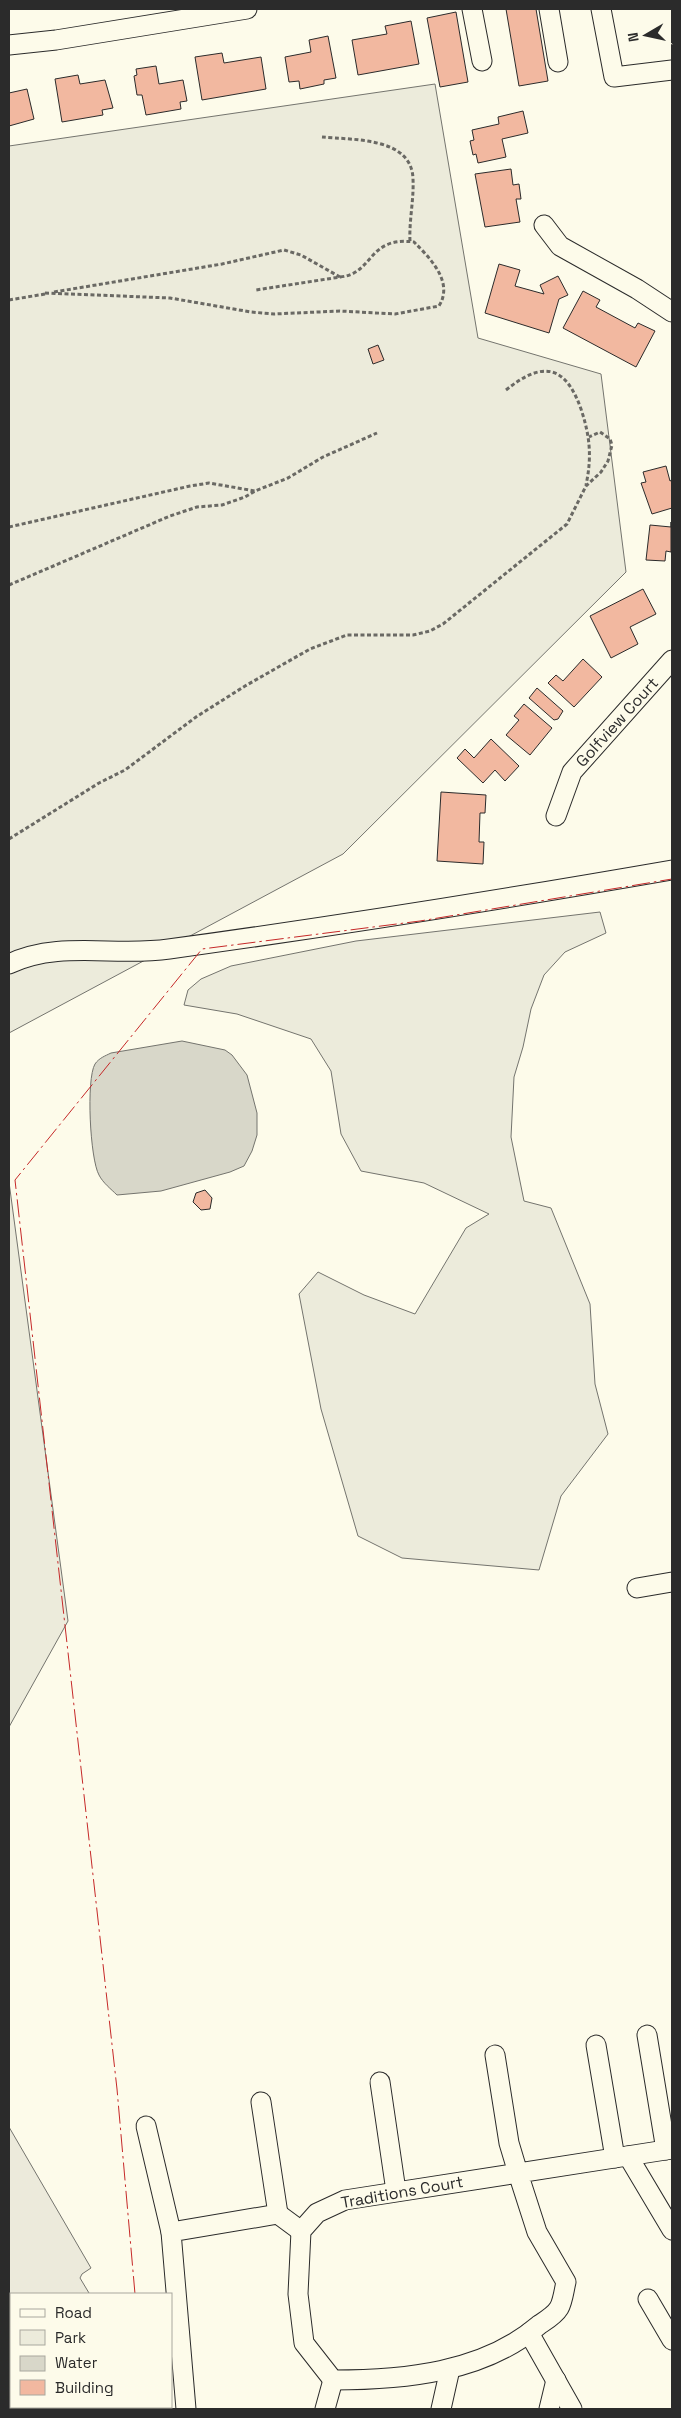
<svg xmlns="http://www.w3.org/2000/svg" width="681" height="2418" font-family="'Space Grotesk',sans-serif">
<rect width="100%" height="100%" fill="#fdfbea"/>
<g fill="#ecebdb" stroke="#74746e">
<polygon points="435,84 478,338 601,374 626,572 343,854 9,1033 9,146"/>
<polygon points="600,912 606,933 565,952 544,975 531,1009 523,1047 514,1077 511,1137 524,1201 551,1208 590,1304 595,1384 608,1434 561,1496 539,1570 402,1558 358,1536 321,1409 299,1294 318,1272 364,1295 415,1314 466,1228 489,1214 424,1183 361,1171 341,1134 331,1071 311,1039 237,1014 184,1005 188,990 201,979 231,966 356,941"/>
<polygon points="9,1182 68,1621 9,1727"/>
</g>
<polygon fill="#eceadb" stroke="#74746e" points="9,2127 91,2268 82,2274 80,2278 89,2293 87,2294 11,2294 11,2323 9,2324"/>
<path fill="#d8d7c9" stroke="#74746e" d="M 182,1041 L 225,1050 L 232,1055 L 247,1075 L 257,1113 L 257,1135 L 252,1151 L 244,1166 L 230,1172 L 161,1191 L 117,1195 C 111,1189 103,1183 99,1175 C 90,1159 86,1079 95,1064 C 99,1058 105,1056 111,1053 Z"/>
<g fill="#f2b8a0" stroke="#2b2b2b">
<polygon points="506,9 536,9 548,81 519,86"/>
<polygon points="456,12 468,82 440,87 427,18"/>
<polygon points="411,21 419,64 358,75 352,40 387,34 385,26"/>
<polygon points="328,36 336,78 324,80 324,84 300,89 299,81 289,82 285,57 311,52 309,40"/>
<polygon points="222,53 224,63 261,57 266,89 202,100 195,57"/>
<polygon points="156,66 159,84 183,80 187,101 180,102 181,109 146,115 142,95 137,95 134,76 137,75 136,69"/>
<polygon points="78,75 80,84 105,80 113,108 102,110 103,115 62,122 55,79"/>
<polygon points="27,89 34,119 9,126 9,93"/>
<polygon points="523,111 528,133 502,139 506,157 478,163 476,154 473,155 470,141 474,140 472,130 499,124 498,117"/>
<polygon points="511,169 513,185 519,184 521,199 516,199 520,222 485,227 475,174"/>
<polygon points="499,264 520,270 515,286 544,294 540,285 558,276 568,295 559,299 549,333 485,313"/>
<polygon points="583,291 600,300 596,307 635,328 638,323 655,331 636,367 563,328"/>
<polygon points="378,345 384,360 373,364 368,349"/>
<polygon points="666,466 670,481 672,480 672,508 652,514 641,483 646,482 643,472"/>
<polygon points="671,522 671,552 666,551 665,561 646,560 650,525 671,527"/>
<polygon points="643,589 656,614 630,627 638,644 611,658 590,616"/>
<polygon points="583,659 602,677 574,707 548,683 556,675 563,681"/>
<polygon points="537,688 563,711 558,719 554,720 529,698"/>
<polygon points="524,704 552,728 530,755 506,735 519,720 514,716"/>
<polygon points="491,739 519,766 505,781 495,770 483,783 457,758 465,749 474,758"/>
<polygon points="441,792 486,795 485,813 480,813 479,842 484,842 483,864 437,861"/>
<polygon points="205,1190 212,1198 210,1209 201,1210 193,1202 196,1193"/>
</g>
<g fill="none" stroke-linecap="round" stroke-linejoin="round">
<defs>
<g id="minor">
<polyline points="472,9 482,61"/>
<polyline points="549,9 558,62"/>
<polyline points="601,9 614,77 672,70"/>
<polyline points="9,45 56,40 247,9"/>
<polyline points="544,225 560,246 637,289 672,312"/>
<polyline points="556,816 572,772 672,660"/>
<path d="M 9,964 C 59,940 115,957 169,949 C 337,926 505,899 672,870"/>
<polyline points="637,1588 672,1582"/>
<polyline points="647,2035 666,2150"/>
<polyline points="596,2045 615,2158"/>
<path d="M 495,2055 L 509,2143 L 518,2173 L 537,2232 L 566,2282 C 564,2290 563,2301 559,2308 C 555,2315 545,2321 539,2325 C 483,2373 403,2380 333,2380 L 304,2343 L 298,2294 L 301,2231 L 317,2213 L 345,2200 L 672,2149"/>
<polyline points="380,2082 396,2191"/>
<polyline points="261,2102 278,2214"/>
<polyline points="146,2126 171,2232"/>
<polyline points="628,2156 672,2230"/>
<polyline points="648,2299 672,2340"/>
<polyline points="9,2326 11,2335"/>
<polyline points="529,2333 572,2409"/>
<polyline points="9,2388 11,2384"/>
<polyline points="186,2409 171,2232 278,2214 301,2231"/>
<polyline points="325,2409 333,2380"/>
<polyline points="441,2409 450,2369"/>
<polyline points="549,2409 556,2380"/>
</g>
</defs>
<use href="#minor" stroke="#2b2b2b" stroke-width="21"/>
<g stroke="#6a6964" stroke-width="3" stroke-dasharray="4 2.5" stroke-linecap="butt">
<path d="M 322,137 C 353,140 412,137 413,179 C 414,200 409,220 410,241"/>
<polyline points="54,292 222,264 284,250 301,255 340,277 256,290"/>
<path d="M 45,293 L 170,298 L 251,312 L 274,314 L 340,311 L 395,314 L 439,306 C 454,282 430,258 414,242 C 367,236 374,274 340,277"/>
<polyline points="9,300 45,294"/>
<path d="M 506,390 C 542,361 565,364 581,409 C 590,436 592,457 586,485"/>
<polyline points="9,527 190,486 209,483 255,491"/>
<polyline points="9,585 170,516 197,507 222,505 245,497 255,491 288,478 323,457 377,433"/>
<polyline points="9,839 99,783 125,770 196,717 245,686 310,649 347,635 413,635 430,631 443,624 567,524 586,486 601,472 608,461 612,445 610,439 600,432 589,437"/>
</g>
<use href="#minor" stroke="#fdfbea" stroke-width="19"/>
<g stroke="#c62828" stroke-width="1" stroke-dasharray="18 4 2.5 4" stroke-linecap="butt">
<polyline points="135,2294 117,2089 15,1180 202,949 420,921 672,879"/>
<polyline points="145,2407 146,2409"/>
</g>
</g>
<g text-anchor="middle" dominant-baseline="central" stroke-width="4" stroke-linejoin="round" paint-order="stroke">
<g font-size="16" fill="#2b2b2b" stroke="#fdfbea">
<text transform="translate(617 722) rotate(-48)">Golfview Court</text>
<text transform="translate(402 2192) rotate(-10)">Traditions Court</text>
</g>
</g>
<rect width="681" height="2418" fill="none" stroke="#2b2b2b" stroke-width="20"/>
<rect x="10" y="2293" width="162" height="115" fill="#fdfbea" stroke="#a9a89e"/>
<rect x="20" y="2309" width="25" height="8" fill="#fdfbea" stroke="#a9a89e"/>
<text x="55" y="2318" font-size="15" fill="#2b2b2b">Road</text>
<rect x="20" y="2330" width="25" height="15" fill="#ecebdb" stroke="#a9a89e"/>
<text x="55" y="2343" font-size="15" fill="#2b2b2b">Park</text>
<rect x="20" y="2356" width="25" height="15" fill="#d8d7c9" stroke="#a9a89e"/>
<text x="55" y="2368" font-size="15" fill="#2b2b2b">Water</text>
<rect x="20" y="2380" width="25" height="15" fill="#f2b8a0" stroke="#a9a89e"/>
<text x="55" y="2393" font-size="15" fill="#2b2b2b">Building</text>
<g transform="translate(646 35) rotate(261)" stroke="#fdfbea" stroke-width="4" paint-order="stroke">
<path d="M0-4L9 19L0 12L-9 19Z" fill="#2b2b2b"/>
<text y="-8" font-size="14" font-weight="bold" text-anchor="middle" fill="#2b2b2b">N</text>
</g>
</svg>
